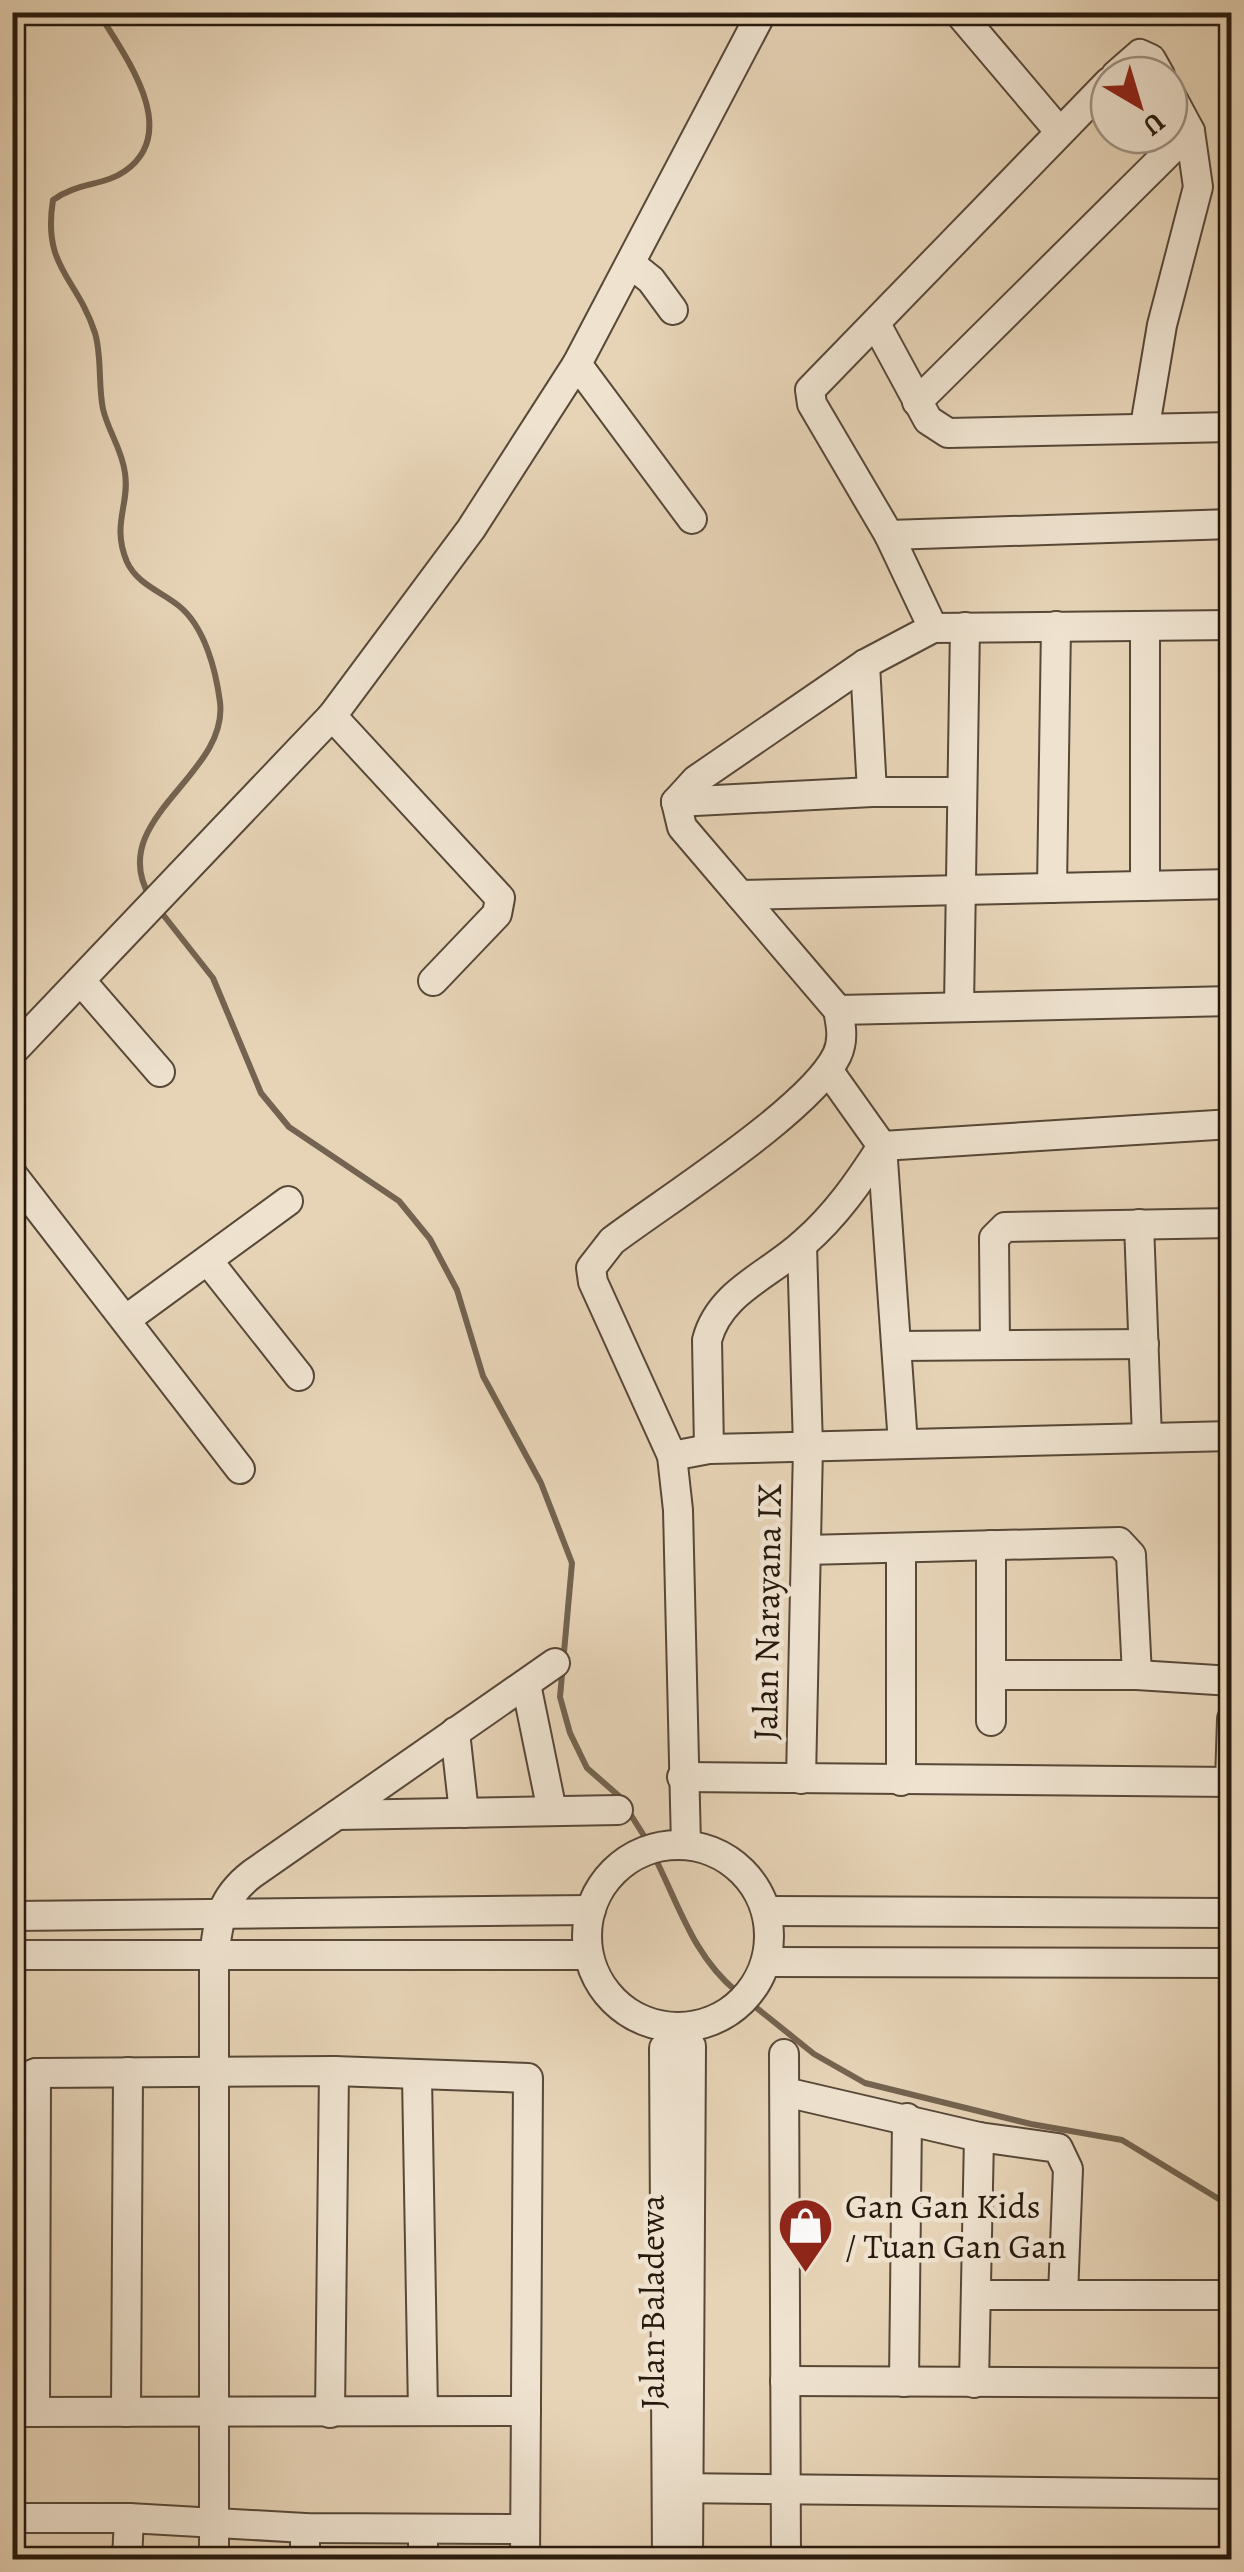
<svg xmlns="http://www.w3.org/2000/svg" width="1244" height="2572" font-family="Alegreya,serif">
<rect width="100%" height="100%" fill="#e7d4b7"/>
<filter id="stains"><feTurbulence type="fractalNoise" baseFrequency=".002" numOctaves="4"/><feColorMatrix values="0 0 0 0 .2 0 0 0 0 .09 0 0 0 0 .02 0 0 0 .5 -.17"/></filter>
<radialGradient id="worn" r=".72"><stop offset=".6" stop-color="#630" stop-opacity="0"/><stop offset="1" stop-color="#630" stop-opacity=".3"/></radialGradient>
<g fill="none" stroke-linecap="round" stroke-linejoin="round">
<g stroke="#736350" stroke-width="6">
<path d="M 98,12 C 125,56 182,131 125,171 C 104,186 78,182 53,200 C 42,268 77,277 95,333 C 102,356 98,385 103,409 C 108,431 122,449 125,473 C 130,505 111,524 127,562 C 137,584 162,592 179,606 C 205,627 216,671 220,702 C 229,776 104,819 150,897"/>
<polyline points="157,907 213,978 261,1093 289,1127 399,1201 430,1239 457,1290 483,1376 541,1483 572,1563 560,1697 570,1733 587,1768 619,1796 646,1839"/>
<path d="M 656,1860 C 680,1908 694,1956 736,1991"/>
<polyline points="753,2005 814,2054 865,2083 1031,2124 1122,2140 1232,2207"/>
</g>
<defs>
<g id="minor">
<polyline points="959,13 1059,131"/>
<polyline points="1116,75 1140,54 1151,59 1160,75"/>
<polyline points="631,264 651,280 673,310"/>
<polyline points="876,324 928,420 948,433 1232,427"/>
<polyline points="577,364 692,519"/>
<polyline points="917,402 1190,131"/>
<polyline points="1145,426 1162,325 1198,187 1190,131 1169,92"/>
<polyline points="889,535 1232,524"/>
<polyline points="933,628 889,535 812,404 810,390 1109,82"/>
<polyline points="865,664 872,792"/>
<polyline points="332,716 500,898 497,914 433,981"/>
<polyline points="676,802 872,792 962,792"/>
<polyline points="1145,886 1145,626"/>
<polyline points="1052,888 1056,626"/>
<polyline points="740,895 1232,884"/>
<polyline points="81,981 160,1072"/>
<polyline points="959,1007 965,627"/>
<polyline points="838,1010 1232,1001"/>
<polyline points="12,1052 332,716 471,529 577,364 762,12"/>
<polyline points="828,1070 882,1146 903,1444"/>
<polyline points="882,1146 1232,1124"/>
<polyline points="12,1174 240,1469"/>
<polyline points="1139,1224 1147,1438"/>
<polyline points="209,1262 299,1376"/>
<polyline points="128,1318 288,1201"/>
<polyline points="995,1345 994,1238 1005,1227 1232,1223"/>
<polyline points="899,1346 1144,1344"/>
<path d="M 709,1449 L 707,1340 C 720,1291 770,1275 804,1243 C 836,1215 859,1182 882,1146"/>
<polyline points="672,1456 709,1449 1232,1436"/>
<polyline points="901,1548 901,1781"/>
<polyline points="806,1550 1119,1542 1131,1555 1137,1675"/>
<polyline points="991,1675 1137,1675 1232,1681"/>
<polyline points="526,1684 552,1811"/>
<polyline points="991,1721 991,1545"/>
<polyline points="455,1732 464,1813"/>
<polyline points="682,1777 1232,1782"/>
<polyline points="801,1779 808,1447 802,1246"/>
<polyline points="1230,1782 1232,1719"/>
<polyline points="337,1815 618,1810"/>
<circle cx="678" cy="1936" r="91"/>
<path d="M 686,1845 L 678,1510 L 672,1456 L 593,1282 L 591,1268 L 612,1241 C 665,1201 811,1109 837,1055 C 844,1040 841,1025 838,1010 L 682,827 L 676,802 L 696,780 L 865,664 L 933,628 L 1232,625"/>
<polyline points="767,1911 1232,1913"/>
<polyline points="12,1916 591,1910"/>
<polyline points="12,1955 588,1955"/>
<polyline points="766,1962 1232,1963"/>
<polyline points="784,2054 786,2560"/>
<polyline points="417,2077 423,2411"/>
<polyline points="12,2082 36,2073 334,2071 528,2078 525,2560"/>
<polyline points="785,2092 979,2137 1058,2148 1068,2169 1063,2295"/>
<polyline points="976,2295 1232,2295"/>
<polyline points="785,2381 1232,2383"/>
<polyline points="904,2382 907,2118"/>
<polyline points="974,2383 979,2137"/>
<polyline points="12,2412 526,2411"/>
<polyline points="35,2412 36,2073"/>
<polyline points="126,2412 128,2072"/>
<polyline points="330,2413 334,2071"/>
<polyline points="673,2488 1232,2494"/>
<polyline points="12,2518 129,2518 305,2528 525,2529"/>
<polyline points="305,2528 305,2560"/>
<polyline points="127,2560 129,2518"/>
<path d="M 214,2560 L 214,1958 C 218,1921 221,1898 252,1874 L 555,1663"/>
<polyline points="423,2560 423,2529"/>
<polyline points="667,2560 664,2048 678,2042 691,2046 688,2560"/>
</g>
</defs>
<use href="#minor" stroke="#574838" stroke-width="32"/>
<use href="#minor" stroke="#efe3d0" stroke-width="28"/>
</g>
<defs>
<symbol id="shop-pin" viewBox="-11 -11 22 30"><path d="M0 17L-7.5 6A9.5 9.5 0 1 1 7.5 6Z" fill="#8f2418" stroke="#efe3d0"/><path d="M-5-2.5h2.3a2.7 3.5 0 0 1 5.4 0H5L5.5 6h-11ZM-1.5-2.5h3a1.5 2.3 0 0 0-3 0Z" fill="#fff"/></symbol>
</defs>
<g fill-rule="evenodd">
<use href="#shop-pin" x="774" y="2194" width="63" height="86"/>
</g>
<g text-anchor="middle" dominant-baseline="central" stroke-width="9" stroke-linejoin="round" paint-order="stroke">
<g font-size="35" fill="#27190d" stroke="#efe3d0">
<text transform="translate(767 1612) rotate(-89)">Jalan Narayana IX</text>
<text transform="translate(652 2302) rotate(-90)">Jalan Baladewa</text>
</g>
<g font-size="35" fill="#27190d" stroke="#efe3d0" text-anchor="start">
<text x="845" y="2206">Gan Gan Kids<tspan x="845" dy="40">/ Tuan Gan Gan</tspan></text>
</g>
</g>
<rect width="1244" height="2572" fill="none" stroke="#e7d4b7" stroke-width="50"/>
<rect x="15" y="15" width="1214" height="2542" fill="none" stroke="#27190d" stroke-width="5"/>
<rect x="25" y="25" width="1194" height="2522" fill="none" stroke="#27190d" stroke-width="2.5"/>
<g transform="translate(1139 105) rotate(142)"><circle r="48" fill="#efe3d0" stroke="#9f9282" stroke-width="2.5"/>
<path d="M0-8L18 38L0 25L-18 38Z" fill="#8f2418"/>
<text y="-15" font-size="28" font-weight="bold" text-anchor="middle" fill="#27190d">U</text>
</g>
<rect width="100%" height="100%" filter="url(#stains)"/>
<rect width="100%" height="100%" fill="url(#worn)"/>
</svg>
